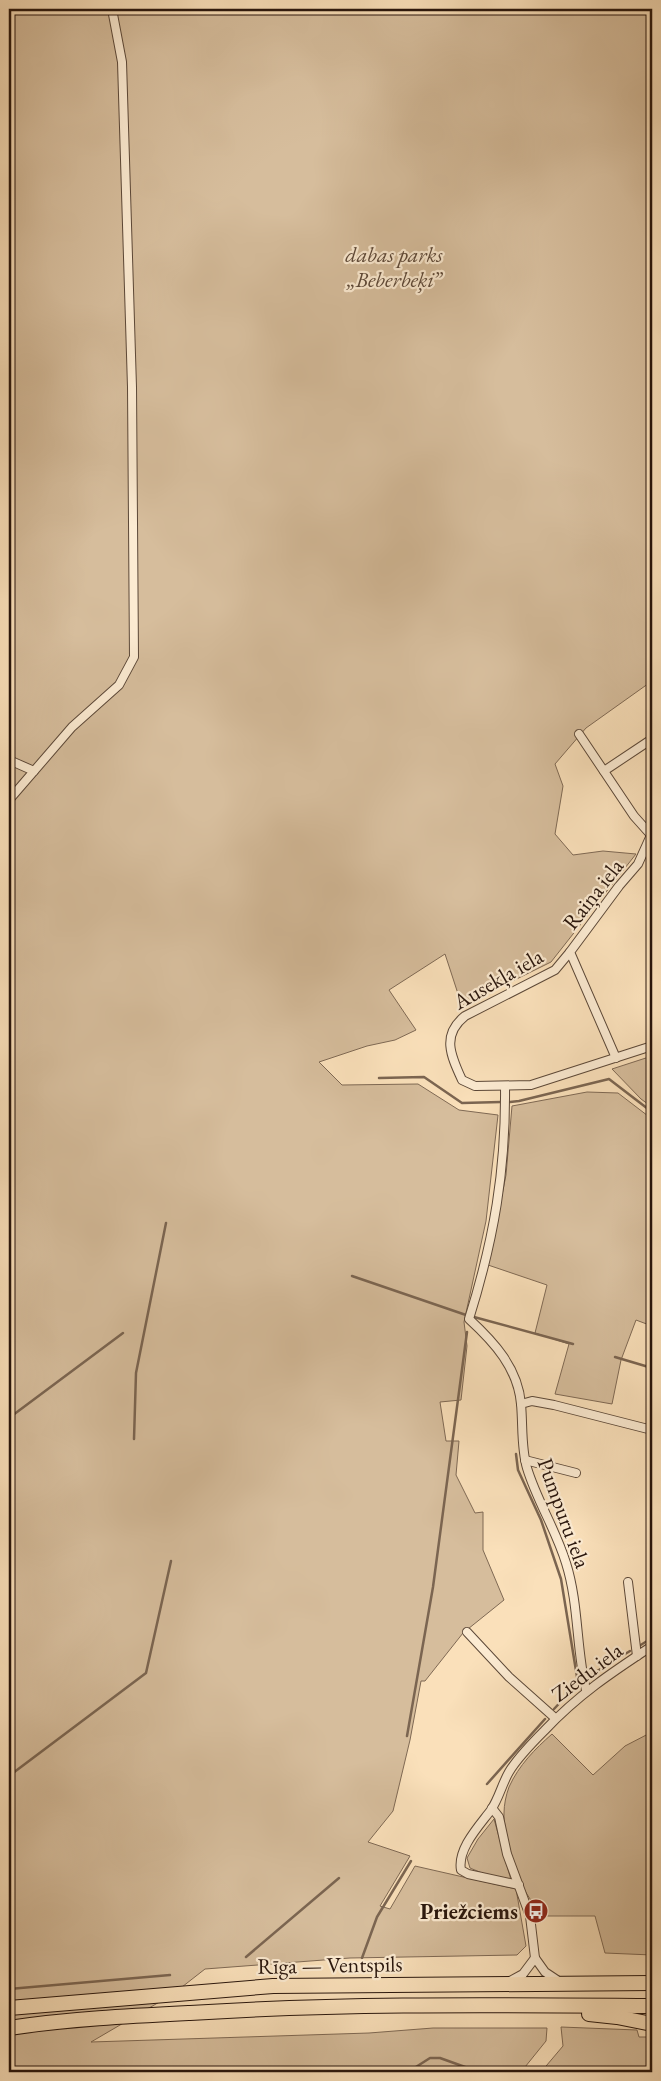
<svg xmlns="http://www.w3.org/2000/svg" width="661" height="2081" font-family="'EB Garamond',serif">
<rect width="100%" height="100%" fill="#fae0ba"/>
<filter id="stains"><feTurbulence type="fractalNoise" baseFrequency=".004" numOctaves="4"/><feColorMatrix values="0 0 0 0 .2 0 0 0 0 .09 0 0 0 0 .02 0 0 0 .5 -.17"/></filter>
<radialGradient id="worn" r=".72"><stop offset=".6" stop-color="#630" stop-opacity="0"/><stop offset="1" stop-color="#630" stop-opacity=".3"/></radialGradient>
<g fill="#d6bd9c" stroke="#7f6954">
<polygon points="9,9 652,9 652,681 586,728 555,764 563,786 555,834 573,855 603,851 636,854 551,962 462,1006 445,954 389,990 416,1030 395,1040 367,1046 319,1062 342,1085 418,1084 459,1110 498,1115 486,1221 464,1322 467,1346 461,1400 440,1402 446,1441 459,1441 456,1475 475,1513 483,1512 483,1550 504,1600 463,1633 425,1681 421,1681 410,1740 393,1811 368,1842 410,1856 380,1906 390,1909 415,1866 516,1889 526,1946 517,1955 350,1958 205,1969 173,1994 91,2042 369,2033 433,2028 547,2028 546,2041 521,2072 9,2072"/>
<polygon points="652,1056 652,1107 641,1099 612,1069"/>
<polygon points="587,1092 618,1093 652,1119 652,1326 636,1320 621,1360 612,1404 555,1394 569,1344 535,1333 547,1285 488,1265 506,1175 512,1106"/>
<path d="M 652,1732 L 652,1955 L 605,1953 L 595,1916 L 541,1916 C 535,1905 526,1895 521,1883 C 515,1870 503,1828 504,1813 C 504,1805 506,1795 509,1787 C 519,1765 535,1749 552,1734 L 593,1775 L 625,1746 Z"/>
<polygon points="494,1819 511,1880 482,1873 470,1868 467,1858 478,1839"/>
<polygon points="561,2027 637,2030 639,2037 652,2037 652,2072 541,2072 563,2046"/>
</g>
<g fill="none" stroke-linecap="round" stroke-linejoin="round">
<g stroke="#7b6551" stroke-width="2.5">
<polyline points="379,1078 424,1077 462,1103 501,1102"/>
<polyline points="510,1102 519,1101 609,1079 652,1112"/>
<polyline points="352,1276 466,1315"/>
<polyline points="474,1317 573,1344"/>
<polyline points="615,1357 652,1368"/>
<polyline points="9,1418 123,1333"/>
<polyline points="134,1439 136,1373 166,1223"/>
<polyline points="516,1454 518,1470 541,1520 561,1579 578,1683 554,1709"/>
<polyline points="639,1646 652,1638"/>
<polyline points="589,1676 630,1651"/>
<polyline points="407,1736 433,1587 467,1332"/>
<polyline points="9,1776 146,1673 171,1561"/>
<polyline points="487,1784 545,1719"/>
<polyline points="246,1957 339,1878"/>
<polyline points="362,1958 377,1917 411,1861"/>
<polyline points="9,1989 170,1975"/>
<polyline points="408,2072 430,2058 440,2058 479,2072"/>
</g>
<defs>
<g id="street">
<polyline points="579,734 634,816 651,835"/>
<polyline points="9,760 34,771"/>
<polyline points="604,771 652,739"/>
<polyline points="9,800 72,727 119,685 134,657 132,387 122,62 112,9"/>
<path d="M 570,952 L 555,970 L 465,1016 C 441,1035 451,1056 462,1080 L 475,1086 L 531,1085 L 652,1046"/>
<polyline points="616,1058 570,952 619,886 638,864 652,833"/>
<path d="M 505,1086 C 506,1170 494,1239 469,1319 C 494,1342 518,1368 521,1404 C 523,1425 521,1448 527,1468 C 537,1501 556,1530 566,1563 C 579,1604 576,1648 586,1690"/>
<polyline points="521,1404 532,1401 554,1405 652,1430"/>
<polyline points="525,1460 576,1473"/>
<polyline points="628,1582 637,1656"/>
<polyline points="467,1632 509,1677 555,1718"/>
<polyline points="492,1808 499,1817 507,1854 530,1916 535,1958 545,1972 560,1982"/>
<path d="M 519,1885 L 468,1874 L 461,1870 C 457,1849 479,1826 491,1810 C 499,1798 502,1784 509,1772 C 518,1757 532,1743 544,1731 C 578,1695 611,1673 652,1646"/>
<polyline points="510,1981 523,1974 535,1958"/>
</g>
<g id="highway">
<polyline points="9,2008 273,1986 652,1983"/>
<polyline points="589,2014 617,2017 652,2024"/>
<path d="M 9,2028 C 69,2019 130,2016 190,2013 C 344,2003 498,2005 652,2006"/>
</g>
</defs>
<use href="#street" stroke="#5c4838" stroke-width="10"/>
<use href="#highway" stroke="#28150c" stroke-width="16"/>
<use href="#street" stroke="#fcebd2" stroke-width="8"/>
<use href="#highway" stroke="#fae0ba" stroke-width="14"/>
</g>
<defs>
<symbol id="bus-disc" viewBox="-11 -11 22 22"><circle r="9.5" fill="#8f2418" stroke="#fcebd2"/><path d="M-5-6H5V4H4V6H2V4H-2V6H-4V4H-5ZM-3.5-4V0h7V-4ZM-3.5 1.2v1.5H-2V1.2ZM2 1.2v1.5H3.5V1.2Z" fill="#fff"/></symbol>
</defs>
<g fill-rule="evenodd">
<use href="#bus-disc" x="522" y="1897" width="28" height="28"/>
</g>
<g text-anchor="middle" dominant-baseline="central" stroke-width="4.5" stroke-linejoin="round" paint-order="stroke">
<g font-size="22" font-style="italic" fill="#5c4737" stroke="#fcebd2">
<text x="394" y="254">dabas parks<tspan x="394" dy="25">„Beberbeķi”</tspan></text>
</g>
<g font-size="22" fill="#28150c" stroke="#fcebd2">
<text transform="translate(593 894) rotate(-52)">Raiņa iela</text>
<text transform="translate(498 979) rotate(-30)">Ausekļa iela</text>
<text transform="translate(564 1513) rotate(70)">Pumpuru iela</text>
<text transform="translate(587 1672) rotate(-37)">Ziedu iela</text>
<text transform="translate(330 1965) rotate(-1)">Rīga — Ventspils</text>
</g>
<g font-size="22" font-weight="bold" fill="#28150c" stroke="#fcebd2" text-anchor="end">
<text x="518" y="1911">Priežciems</text>
</g>
</g>
<rect width="661" height="2081" fill="none" stroke="#fae0ba" stroke-width="30"/>
<rect x="10" y="10" width="641" height="2061" fill="none" stroke="#28150c" stroke-width="2.5"/>
<rect x="15" y="15" width="631" height="2051" fill="none" stroke="#28150c"/>
<rect width="100%" height="100%" filter="url(#stains)"/>
<rect width="100%" height="100%" fill="url(#worn)"/>
</svg>
